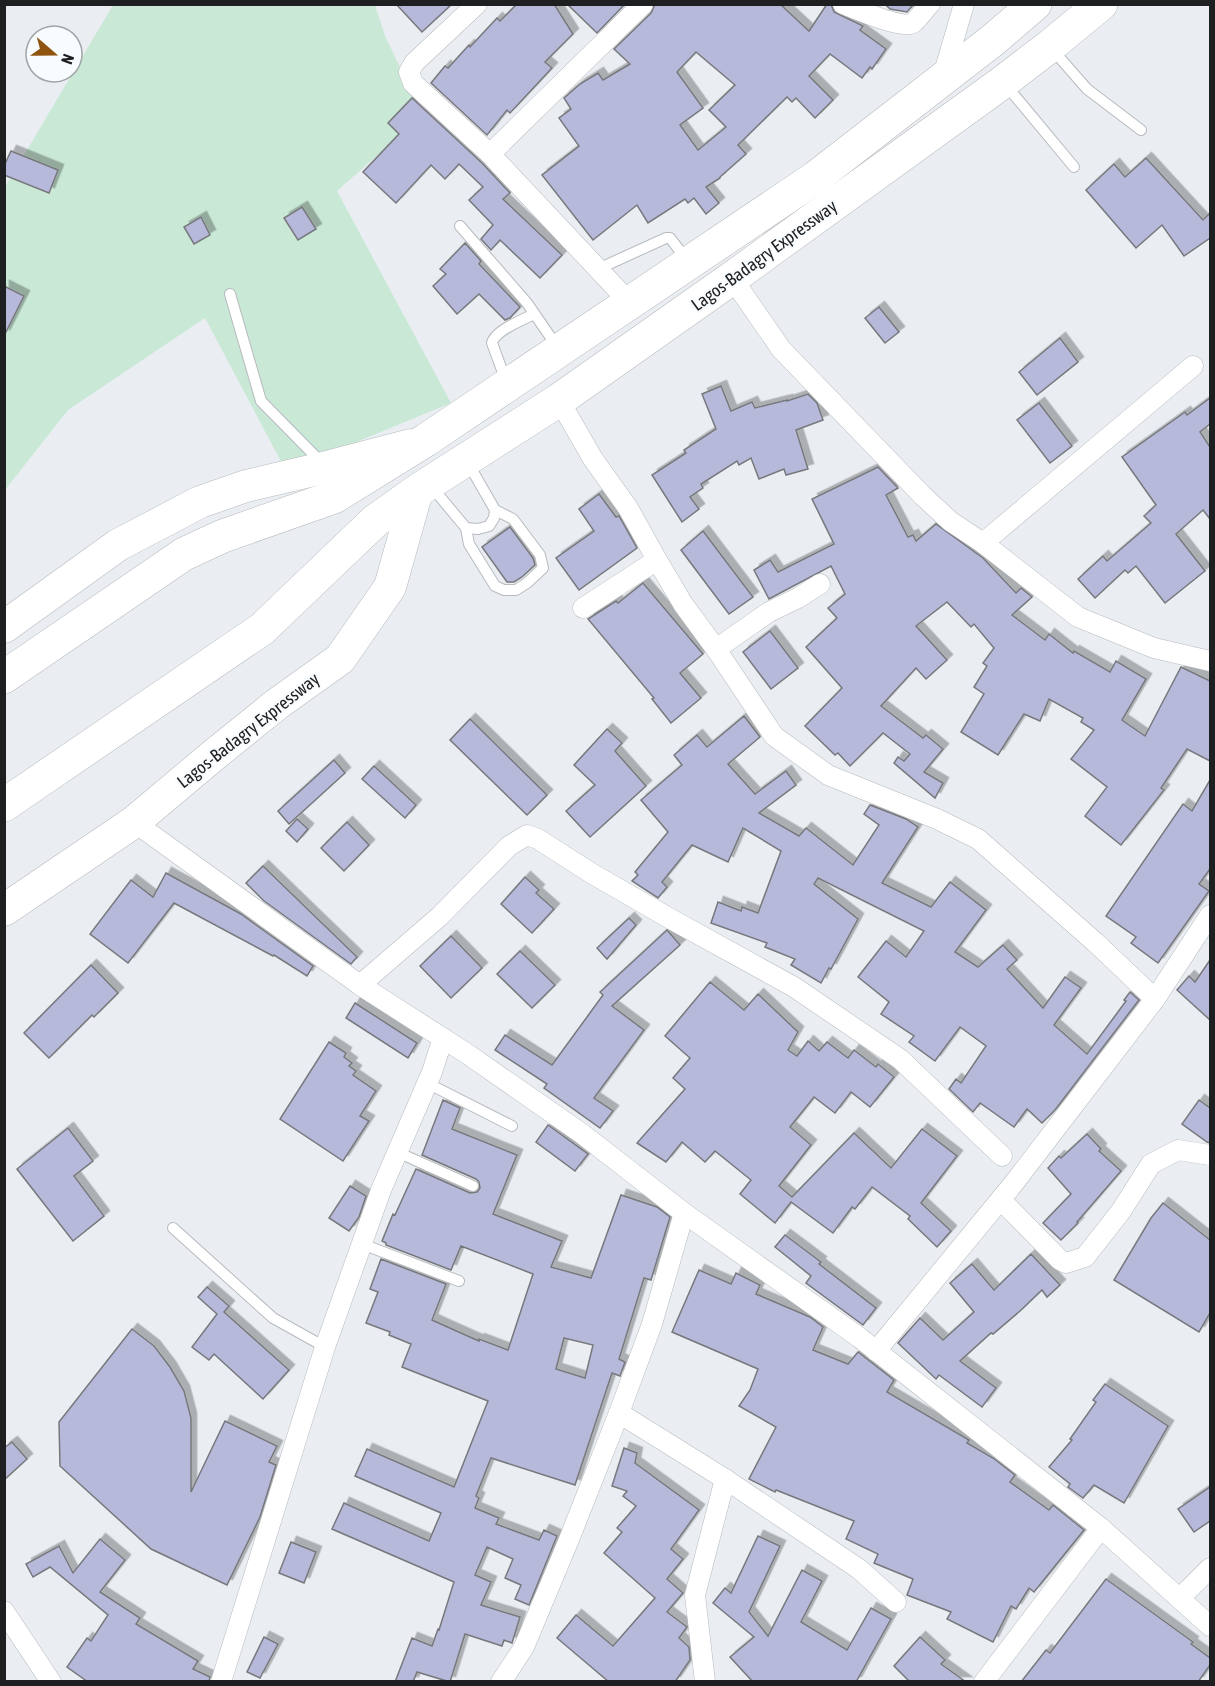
<svg xmlns="http://www.w3.org/2000/svg" width="1215" height="1686" font-family="'Asap Condensed',sans-serif">
<defs>
<filter id="shadow"><feDropShadow dx="5.5" dy="-5.5" stdDeviation="0" flood-color="#0004"/></filter>
</defs>
<rect width="100%" height="100%" fill="#eaeef2"/>
<polygon fill="#c9e8d6" points="113,5 375,5 385,36 423,115 337,191 451,403 286,471 205,318 68,410 5,490 5,187"/>
<g fill="#b7b9db" stroke="#77787c" stroke-width="1.5" fill-rule="evenodd" filter="url(#shadow)">
<polygon points="396,4 452,4 422,32"/>
<polygon points="517,4 554,4 573,34 545,62 552,68 510,113 507,110 487,135 431,83 445,66 448,68 469,45 470,47 497,18 500,21"/>
<polygon points="567,4 625,4 597,33"/>
<path d="M 655,4 L 780,4 L 809,31 L 827,4 L 831,4 L 834,12 L 863,26 L 860,30 L 886,49 L 872,69 L 870,67 L 862,78 L 830,54 L 809,76 L 833,100 L 815,118 L 796,98 L 792,102 L 787,97 L 738,145 L 746,154 L 720,177 L 720,178 L 706,187 L 719,203 L 706,214 L 694,198 L 688,203 L 685,199 L 648,223 L 637,205 L 593,240 L 542,175 L 579,146 L 559,118 L 571,109 L 564,98 L 580,84 L 598,73 L 603,80 L 630,64 L 614,49 L 651,13 ZM 696,52 L 735,85 L 709,110 L 726,127 L 698,150 L 680,125 L 703,108 L 677,72 Z"/>
<polygon points="885,4 914,4 907,12 890,9"/>
<polygon points="412,98 482,163 510,193 503,199 562,255 540,278 500,240 491,250 481,239 493,225 469,200 483,187 459,164 445,179 431,165 396,203 363,172 399,134 388,123"/>
<polygon points="11,151 58,170 49,193 4,175 4,166"/>
<polygon points="1146,158 1203,220 1210,213 1210,238 1184,256 1162,225 1136,248 1086,190 1114,164 1125,177"/>
<polygon points="302,207 316,229 298,240 284,218"/>
<polygon points="201,217 210,235 194,244 184,227"/>
<polygon points="465,243 481,261 479,264 520,307 510,318 505,320 479,294 457,314 433,286 446,274 440,269"/>
<polygon points="4,286 24,296 4,336"/>
<polygon points="879,307 899,332 885,343 865,318"/>
<polygon points="1060,338 1078,362 1037,395 1019,372"/>
<polygon points="721,386 731,411 752,402 755,408 787,400 787,401 808,394 817,403 823,420 796,430 808,469 786,475 784,469 759,479 751,458 739,465 737,461 701,484 703,488 690,497 699,509 682,522 652,475 686,453 684,450 716,429 702,394"/>
<polygon points="1210,398 1210,424 1200,432 1210,447 1210,519 1203,510 1176,534 1205,571 1165,603 1136,566 1128,573 1125,570 1095,598 1078,579 1103,556 1107,561 1151,523 1144,516 1156,505 1122,457 1185,412 1187,415"/>
<polygon points="1039,403 1072,446 1050,463 1017,420"/>
<polygon points="878,467 898,488 886,495 908,537 913,535 916,541 936,524 983,558 1016,593 1021,588 1032,597 1012,615 1045,640 1049,634 1073,653 1074,651 1110,672 1116,661 1146,679 1122,720 1145,736 1181,667 1210,681 1210,761 1187,749 1161,788 1164,790 1121,845 1085,816 1107,787 1071,759 1094,730 1081,722 1083,718 1049,699 1040,721 1024,714 998,755 961,732 984,694 974,687 987,666 983,663 994,648 974,624 971,627 947,602 916,626 947,660 926,679 916,668 881,706 923,738 926,735 943,749 924,772 943,783 935,798 894,763 898,757 904,761 910,754 883,733 850,766 838,753 835,755 805,726 842,688 806,647 837,618 828,608 845,594 831,566 769,599 754,570 770,560 778,572 834,544 812,499"/>
<polygon points="599,494 616,517 619,516 637,548 579,590 556,558 594,531 579,509"/>
<polygon points="510,527 533,558 535,565 522,577 514,582 507,582 482,547"/>
<polygon points="703,531 753,597 729,614 681,550"/>
<polygon points="643,583 703,654 680,673 701,698 671,723 652,699 654,698 588,619 616,601 618,603"/>
<polygon points="770,631 798,668 771,689 743,652"/>
<polygon points="744,716 760,737 728,764 755,794 786,771 796,785 759,813 799,836 806,828 853,865 879,825 864,814 870,805 906,819 918,827 882,883 931,907 950,882 986,910 955,952 978,967 1003,945 1017,960 1007,969 1043,1008 1065,977 1081,988 1054,1025 1087,1054 1126,1001 1124,1000 1130,992 1139,1000 1055,1110 1042,1123 1027,1109 1014,1127 980,1103 973,1112 949,1089 956,1079 961,1083 986,1046 960,1027 935,1061 909,1042 914,1036 881,1014 889,1002 858,977 886,941 906,957 924,931 818,878 814,884 858,919 831,969 829,968 821,983 791,965 795,959 765,947 767,943 711,923 718,902 741,911 742,907 758,913 781,851 743,828 728,862 692,845 662,882 667,887 658,898 632,881 638,875 635,872 668,832 641,800 682,765 674,755 697,735 707,747"/>
<polygon points="470,719 547,795 527,815 450,740"/>
<polygon points="607,729 622,743 615,751 646,786 590,837 566,811 595,785 574,765"/>
<polygon points="334,760 345,773 289,824 278,811"/>
<polygon points="374,766 416,805 405,818 362,779"/>
<polygon points="1210,780 1210,869 1199,884 1209,891 1158,963 1131,943 1136,937 1106,916 1183,804 1192,811"/>
<polygon points="297,819 308,829 297,842 286,831"/>
<polygon points="347,822 369,845 344,871 321,848"/>
<polygon points="263,866 357,957 351,964 264,901 246,883"/>
<polygon points="166,873 241,914 313,966 307,976 274,955 273,956 174,903 128,963 90,934 131,880 153,897"/>
<polygon points="525,877 539,890 536,893 554,909 532,933 501,904"/>
<polygon points="629,918 636,925 607,959 597,948"/>
<polygon points="667,930 680,945 612,1006 644,1030 594,1098 613,1111 600,1128 544,1088 547,1084 495,1050 505,1035 552,1065 603,995 600,992"/>
<polygon points="451,936 482,968 451,998 420,966"/>
<polygon points="520,951 555,985 532,1008 497,974"/>
<polygon points="1210,960 1210,1020 1177,990 1189,976 1195,982"/>
<polygon points="91,965 118,993 94,1017 92,1015 49,1058 24,1033"/>
<polygon points="710,982 744,1010 758,994 798,1032 788,1050 797,1056 808,1041 819,1051 827,1042 848,1058 854,1050 876,1067 878,1064 894,1077 870,1107 851,1092 835,1113 814,1097 790,1127 811,1145 779,1186 792,1197 854,1133 891,1168 922,1129 957,1156 921,1203 951,1231 937,1247 908,1219 910,1216 872,1187 855,1209 852,1207 833,1233 791,1202 775,1223 740,1194 751,1180 715,1151 705,1162 682,1142 666,1162 637,1143 685,1089 673,1078 690,1058 665,1036"/>
<polygon points="355,1003 417,1043 408,1058 346,1018"/>
<polygon points="329,1042 346,1053 344,1057 352,1063 349,1066 356,1071 353,1075 376,1091 360,1116 369,1121 343,1161 280,1119"/>
<path d="M 443,1100 L 460,1108 L 452,1129 L 517,1155 L 493,1214 L 562,1241 L 551,1267 L 591,1278 L 621,1195 L 657,1207 L 670,1217 L 651,1280 L 644,1278 L 619,1359 L 625,1362 L 620,1376 L 612,1373 L 575,1485 L 491,1458 L 476,1496 L 479,1498 L 475,1508 L 499,1518 L 496,1524 L 539,1540 L 544,1530 L 557,1536 L 529,1605 L 515,1599 L 521,1585 L 505,1578 L 513,1559 L 487,1547 L 475,1575 L 491,1582 L 481,1605 L 520,1617 L 512,1643 L 504,1640 L 502,1646 L 465,1634 L 450,1682 L 417,1672 L 413,1682 L 395,1682 L 412,1638 L 432,1646 L 438,1629 L 439,1630 L 454,1582 L 332,1529 L 344,1503 L 429,1541 L 441,1513 L 355,1476 L 367,1449 L 454,1487 L 488,1401 L 402,1367 L 411,1344 L 389,1335 L 390,1332 L 366,1323 L 378,1292 L 370,1289 L 381,1259 L 446,1284 L 432,1320 L 479,1341 L 479,1339 L 508,1350 L 533,1274 L 461,1246 L 451,1270 L 386,1245 L 386,1243 L 382,1241 L 393,1214 L 395,1215 L 416,1169 L 470,1193 L 477,1192 L 480,1188 L 479,1182 L 476,1179 L 422,1155 ZM 564,1338 L 593,1345 L 585,1378 L 556,1369 Z"/>
<polygon points="1199,1100 1210,1108 1210,1143 1207,1142 1182,1124"/>
<polygon points="548,1125 588,1154 575,1171 536,1142"/>
<polygon points="68,1128 93,1161 74,1176 104,1216 73,1241 17,1169"/>
<polygon points="1087,1134 1101,1149 1099,1151 1121,1171 1077,1222 1078,1223 1061,1240 1043,1223 1071,1194 1048,1168 1059,1156 1061,1158"/>
<polygon points="350,1186 366,1196 359,1217 349,1231 329,1218"/>
<polygon points="1163,1203 1210,1240 1210,1313 1199,1332 1114,1280 1151,1218"/>
<polygon points="785,1235 821,1262 819,1264 876,1308 863,1325 806,1283 811,1276 775,1247"/>
<polygon points="1031,1254 1060,1285 1047,1297 1042,1290 1020,1311 993,1334 991,1333 960,1361 996,1388 982,1407 939,1375 936,1379 898,1343 920,1318 943,1340 974,1312 950,1283 972,1264 994,1290"/>
<polygon points="699,1270 731,1284 736,1273 760,1285 756,1294 810,1317 823,1327 813,1350 848,1364 858,1352 894,1380 887,1392 969,1440 967,1443 993,1458 1015,1475 1010,1482 1049,1510 1053,1505 1084,1530 1034,1592 1029,1588 1016,1609 1011,1606 993,1642 947,1619 951,1612 907,1595 913,1579 874,1563 878,1554 846,1539 854,1521 776,1490 775,1492 749,1479 776,1427 739,1406 750,1390 758,1369 672,1332"/>
<polygon points="207,1287 229,1306 224,1312 289,1370 263,1399 214,1354 209,1360 192,1347 217,1314 198,1297"/>
<polygon points="132,1329 154,1346 170,1367 184,1391 191,1418 191,1492 225,1421 277,1446 269,1462 276,1465 260,1517 227,1585 151,1549 60,1466 59,1422"/>
<polygon points="1105,1384 1168,1426 1124,1503 1094,1485 1083,1498 1068,1487 1070,1484 1049,1467 1072,1440 1070,1439 1096,1402 1093,1400"/>
<polygon points="12,1442 27,1459 4,1480 4,1448"/>
<polygon points="624,1448 637,1453 635,1463 699,1510 671,1549 683,1559 667,1579 683,1593 667,1612 687,1627 679,1638 689,1647 690,1660 675,1682 609,1682 557,1638 576,1615 613,1646 655,1598 604,1553 622,1532 617,1528 636,1506 623,1496 627,1491 612,1486"/>
<polygon points="1210,1487 1210,1521 1194,1532 1178,1509"/>
<polygon points="758,1536 780,1546 749,1612 768,1636 802,1570 822,1581 801,1622 847,1650 871,1608 891,1619 856,1682 753,1682 730,1657 754,1637 713,1603 725,1588 731,1593"/>
<polygon points="100,1539 125,1560 100,1592 140,1618 136,1624 198,1661 193,1669 210,1677 209,1682 88,1682 67,1667 87,1638 91,1641 108,1615 50,1567 33,1577 26,1564 59,1546 73,1573"/>
<polygon points="291,1542 316,1552 304,1583 279,1573"/>
<polygon points="1106,1579 1193,1642 1191,1644 1210,1658 1210,1665 1198,1682 1021,1682 1046,1650 1050,1653"/>
<polygon points="264,1637 278,1644 260,1678 247,1672"/>
<polygon points="920,1637 945,1660 941,1664 966,1682 910,1682 894,1666"/>
</g>
<g fill="none" stroke-linecap="round" stroke-linejoin="round">
<defs>
<g id="service">
<polyline points="1052,49 1087,89 1141,130"/>
<polyline points="1005,84 1074,167"/>
<polyline points="460,226 527,303 558,348"/>
<polyline points="598,269 666,238 670,238 687,260"/>
<polyline points="230,294 261,401 322,463"/>
<path d="M 506,381 L 492,343 C 495,330 523,320 534,314"/>
<polyline points="431,486 466,528 478,529 489,526 494,518 495,510 468,463"/>
<polyline points="466,528 469,544 495,586 504,590 516,590 527,583 543,568 540,555 513,519 495,510"/>
<polyline points="427,1083 512,1126"/>
<polyline points="397,1152 473,1186"/>
<polyline points="173,1228 273,1318 325,1347"/>
<polyline points="362,1244 459,1281"/>
</g>
<g id="minor">
<polyline points="477,4 414,63 409,72 413,83 490,154 630,303"/>
<path d="M 843,4 C 856,9 903,30 913,23 C 919,18 924,10 930,4"/>
<polyline points="943,76 964,4"/>
<polyline points="490,154 643,4"/>
<polyline points="732,278 781,349 923,496 950,521 983,543 1078,617 1154,648 1210,661"/>
<polyline points="559,400 593,459 628,508 657,560"/>
<polyline points="983,543 1193,366"/>
<polyline points="583,608 657,560 683,604 716,649 774,736 828,775 937,819 978,839 1096,943 1155,999"/>
<polyline points="716,649 769,612 798,598 820,584"/>
<polyline points="134,822 360,985 466,1053 581,1133 684,1213 860,1338 1101,1528 1210,1626"/>
<polyline points="360,985 440,916 509,846 527,835 538,839 591,873 669,918 794,987 900,1059 1002,1156"/>
<polyline points="1001,1200 1060,1260 1066,1263 1085,1257 1121,1211 1151,1164 1178,1150 1210,1155"/>
<polyline points="876,1351 1014,1183 1155,999 1210,915"/>
<polyline points="619,1413 725,1479 859,1569 896,1602"/>
<polyline points="1180,1598 1210,1568"/>
<polyline points="4,1611 51,1682"/>
<polyline points="221,1682 325,1347 381,1190 432,1072 443,1038"/>
<polyline points="501,1682 524,1647 568,1542 619,1413 652,1324 684,1213"/>
<polyline points="705,1682 695,1595 725,1479"/>
<polyline points="984,1682 1101,1528"/>
</g>
<g id="primary">
<polyline points="4,627 118,545 200,502 246,486 327,467 411,445"/>
<polyline points="4,910 134,822 215,754 277,704 340,659 390,587 417,491"/>
</g>
<g id="trunk">
<polyline points="4,677 184,554 223,536 334,497 426,440 815,178 993,40 1035,4"/>
<polyline points="4,805 262,629 375,521 417,491 559,400 732,278 1003,82 1050,46 1101,4"/>
</g>
</defs>
<use href="#service" stroke="#b7babe" stroke-width="12"/>
<use href="#minor" stroke="#b7babe" stroke-width="21"/>
<use href="#primary" stroke="#b7babe" stroke-width="33"/>
<use href="#trunk" stroke="#b7babe" stroke-width="34"/>
<use href="#service" stroke="#fff" stroke-width="10"/>
<use href="#minor" stroke="#fff" stroke-width="20"/>
<use href="#primary" stroke="#fff" stroke-width="32"/>
<use href="#trunk" stroke="#fff" stroke-width="33"/>
</g>
<g text-anchor="middle" dominant-baseline="central" stroke-width="4.5" stroke-linejoin="round" paint-order="stroke">
<g font-size="18" fill="#1e1f20" stroke="#f8fcff">
<text transform="translate(764 255) rotate(-36)">Lagos-Badagry Expressway</text>
<text transform="translate(248 730) rotate(-38)">Lagos-Badagry Expressway</text>
</g>
</g>
<rect width="1215" height="1686" fill="none" stroke="#1e1f20" stroke-width="12"/>
<g transform="translate(54 54) rotate(110)"><circle r="28" fill="#f8fcff" stroke="#a1a4a6" stroke-width="1.5"/>
<path d="M0-4.5L10 22L0 15L-10 22Z" fill="#8e5410"/>
<text y="-9" font-size="16" font-weight="bold" text-anchor="middle" fill="#1e1f20">N</text>
</g>
</svg>
